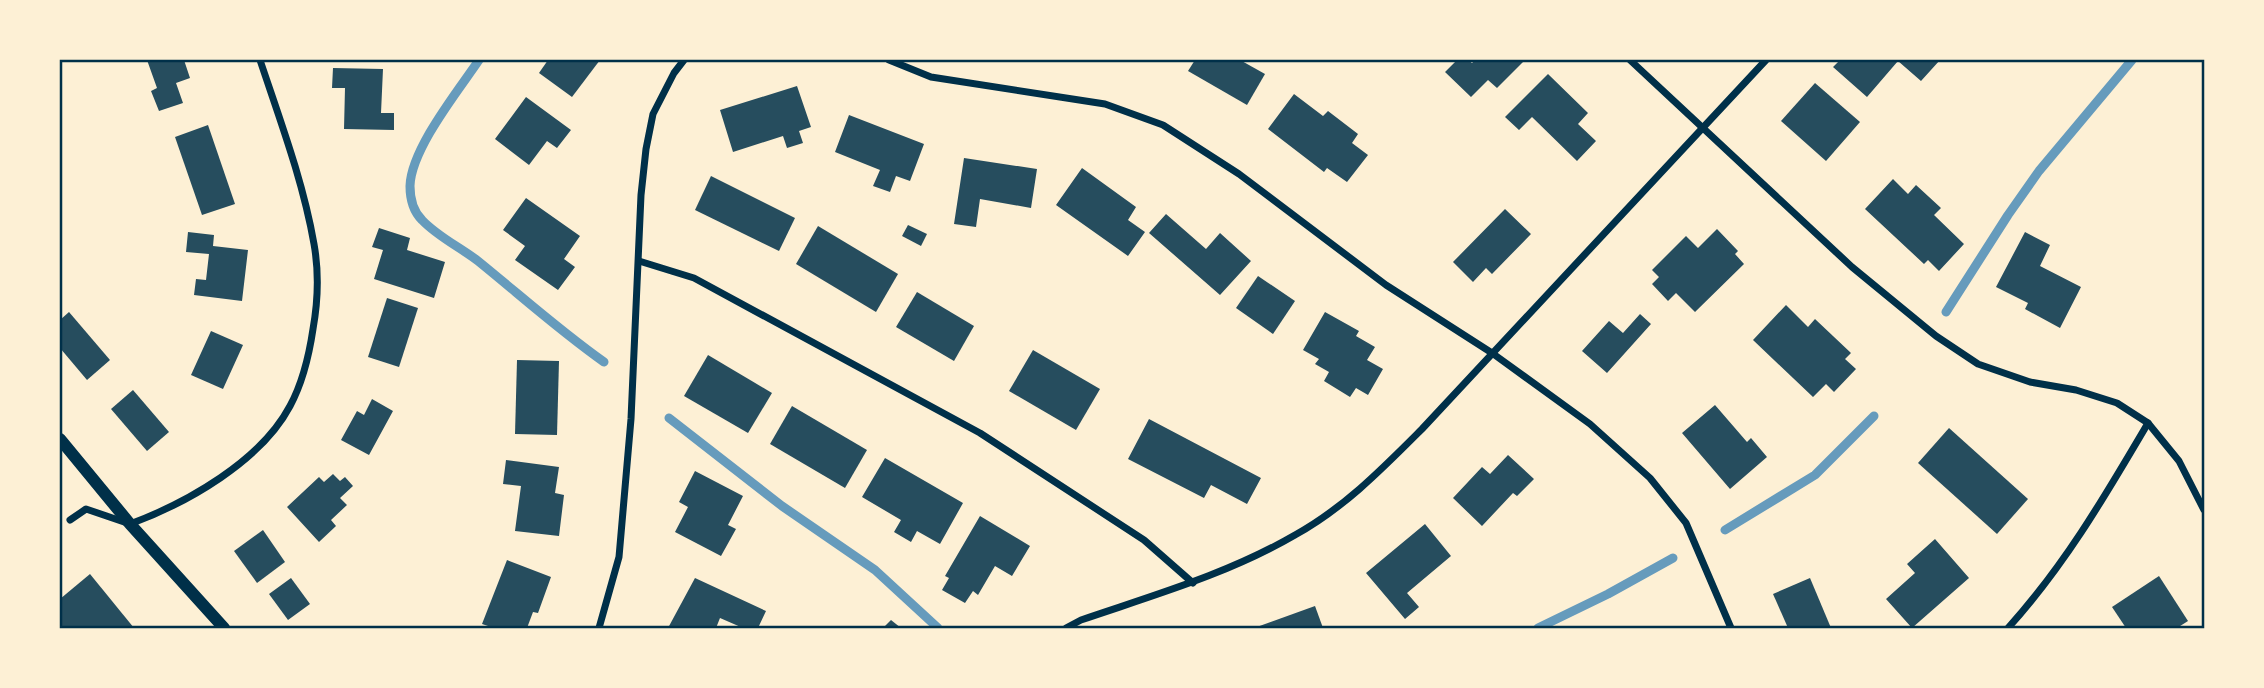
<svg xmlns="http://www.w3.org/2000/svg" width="2264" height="688" font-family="'PT Sans Narrow',sans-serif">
<rect width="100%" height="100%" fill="#fdf0d5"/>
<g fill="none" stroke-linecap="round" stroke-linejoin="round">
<g stroke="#669bbc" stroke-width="9">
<path d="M 479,60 C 458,91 411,149 410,186 C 410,198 413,211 422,220 C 438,237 460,247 478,261 C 520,295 560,331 604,362"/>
<polyline points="1946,312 2008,215 2039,171 2132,60"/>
<polyline points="669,418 782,506 875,570 938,628"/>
<polyline points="1725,530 1815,475 1874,416"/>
<polyline points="1538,628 1608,594 1673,558"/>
</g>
</g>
<g fill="#264d5e">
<polygon points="147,60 184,60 190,78 176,83 183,103 159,111 151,91 157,88"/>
<polygon points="548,60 600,60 572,97 539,73"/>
<polygon points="1195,60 1240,60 1265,74 1247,105 1188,71"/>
<polygon points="1457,60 1468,60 1472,63 1475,60 1524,61 1497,88 1488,80 1471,97 1445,72"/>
<polygon points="1840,60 1940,60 1921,81 1898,61 1867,97 1833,67"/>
<polygon points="333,68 383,69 381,113 394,113 394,130 344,129 345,88 332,88"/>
<polygon points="1548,74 1588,113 1578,124 1596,141 1577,161 1532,117 1519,130 1505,117"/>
<polygon points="1815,83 1860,122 1826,161 1781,121"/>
<polygon points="797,86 811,127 799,131 803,143 787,148 783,136 733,152 720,110"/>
<polygon points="1294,94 1323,116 1328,111 1358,134 1352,143 1368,155 1347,182 1327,168 1324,172 1268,129"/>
<polygon points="526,97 571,130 557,148 547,141 529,165 495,139"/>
<polygon points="849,115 924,144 910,181 896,176 890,192 873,186 880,170 835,152"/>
<polygon points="208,125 235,204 202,215 175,137"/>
<polygon points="964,158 1037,169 1031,208 980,199 976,227 954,224"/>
<polygon points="1082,168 1136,207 1128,220 1145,232 1128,256 1056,205"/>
<polygon points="711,176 795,218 779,251 695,210"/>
<polygon points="1893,179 1908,194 1916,185 1941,208 1934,215 1964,244 1939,271 1928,260 1924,264 1865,209"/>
<polygon points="526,198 580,236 564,259 575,267 558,290 515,260 525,246 503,230"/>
<polygon points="1505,209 1531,234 1492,274 1486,268 1473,282 1453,262"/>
<polygon points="1166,214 1206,249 1220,233 1251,261 1220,295 1149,233"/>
<polygon points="908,225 927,234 921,246 902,236"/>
<polygon points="818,226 898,274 876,312 796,264"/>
<polygon points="379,228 410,238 407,250 445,262 434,298 374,279 383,250 372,247"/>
<polygon points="1717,229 1738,251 1735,254 1744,264 1695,312 1676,293 1668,301 1652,284 1659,277 1652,270 1686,236 1698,248"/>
<polygon points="188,232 214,235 213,246 248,250 242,301 194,295 196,279 206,280 209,254 186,252"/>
<polygon points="2025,232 2050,245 2040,266 2081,287 2060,328 2025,309 2028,303 1996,287"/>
<polygon points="1258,276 1295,301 1273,334 1236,308"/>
<polygon points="917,292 974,326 954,361 896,327"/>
<polygon points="387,298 418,308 399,367 368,357"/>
<polygon points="1786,305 1808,327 1815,319 1851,353 1845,359 1856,369 1834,392 1826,384 1813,397 1753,340"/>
<polygon points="69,312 110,360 87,380 60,348 60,320"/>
<polygon points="1325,312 1359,331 1356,336 1375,347 1367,360 1383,369 1368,395 1356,388 1350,397 1324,381 1329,372 1315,364 1319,359 1303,350"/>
<polygon points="1640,314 1651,324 1607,373 1582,351 1609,321 1623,333"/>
<polygon points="211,331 243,345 223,389 191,375"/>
<polygon points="1033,350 1100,389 1076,430 1009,391"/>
<polygon points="708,355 772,393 748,433 684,396"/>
<polygon points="517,360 559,361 557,435 515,434"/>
<polygon points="133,390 169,432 147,451 111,409"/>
<polygon points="372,399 393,411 369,455 341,440 357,411 364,415"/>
<polygon points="1715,405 1747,442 1751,438 1767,457 1730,489 1682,433"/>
<polygon points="792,406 867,450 845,488 770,444"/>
<polygon points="1149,419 1261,478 1247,504 1211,485 1204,498 1128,459"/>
<polygon points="1949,428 2028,499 1997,534 1918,463"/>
<polygon points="1508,455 1534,479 1517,496 1513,493 1482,526 1453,498 1482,467 1490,474"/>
<polygon points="885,458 963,503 940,544 917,531 911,542 894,532 901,520 862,497"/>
<polygon points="506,460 559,467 555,493 564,495 559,536 515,531 521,486 503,484"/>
<polygon points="695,471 743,496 728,525 736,529 721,556 675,532 688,507 679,502"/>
<polygon points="333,474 340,481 345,477 353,486 340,498 347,505 331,520 336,526 319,542 287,507 319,477 324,482"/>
<polygon points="980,516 1030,546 1012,576 995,566 978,595 973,591 965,603 942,590 949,578 945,576"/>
<polygon points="1425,524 1451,556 1407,593 1419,607 1405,619 1366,573"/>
<polygon points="263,530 285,562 257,583 234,551"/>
<polygon points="1935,539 1969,578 1912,628 1886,599 1915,573 1907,564"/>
<polygon points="507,560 551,577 538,613 533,612 527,628 494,628 482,624"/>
<polygon points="90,574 134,628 63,628 60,624 60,599"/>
<polygon points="2159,576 2188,621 2177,628 2126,628 2112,607"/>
<polygon points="291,578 310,604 288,620 269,594"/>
<polygon points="695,578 766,611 758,628 743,628 720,618 716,628 668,628"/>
<polygon points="1810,578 1831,628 1788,628 1773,594"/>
<polygon points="1315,606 1323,628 1254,628"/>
<polygon points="891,620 901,628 883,628"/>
</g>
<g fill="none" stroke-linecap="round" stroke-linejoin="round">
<g stroke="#003049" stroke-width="7">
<polyline points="889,60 931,77 1105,104 1163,125 1239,174 1386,285 1492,353 1590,424 1650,478 1686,523 1731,628"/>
<polyline points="1630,60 1852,267 1936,336 1978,364 2030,382 2076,390 2117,403 2148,423 2179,461 2204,510"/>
<polyline points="639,261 694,278 980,433 1144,540 1193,583"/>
<path d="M 70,520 L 86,509 L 130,524 C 187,503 261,461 290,406 C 303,382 309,356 313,329 C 318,301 319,272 314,244 C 303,181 280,120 260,60"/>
<polyline points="599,628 619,557 631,419 641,195 646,149 653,114 674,73 684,60"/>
<path d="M 1066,628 L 1081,620 C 1154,595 1228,574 1295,535 C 1344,508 1383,468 1422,429 L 1766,60"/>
<path d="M 2008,628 C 2065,565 2105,496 2148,423"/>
</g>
<polyline stroke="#003049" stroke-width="12" points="60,439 130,524 224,628"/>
</g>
<rect width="2264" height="688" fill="none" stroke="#fdf0d5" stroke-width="122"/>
<rect x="61" y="61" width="2142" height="566" fill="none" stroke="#003049" stroke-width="2.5"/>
</svg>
